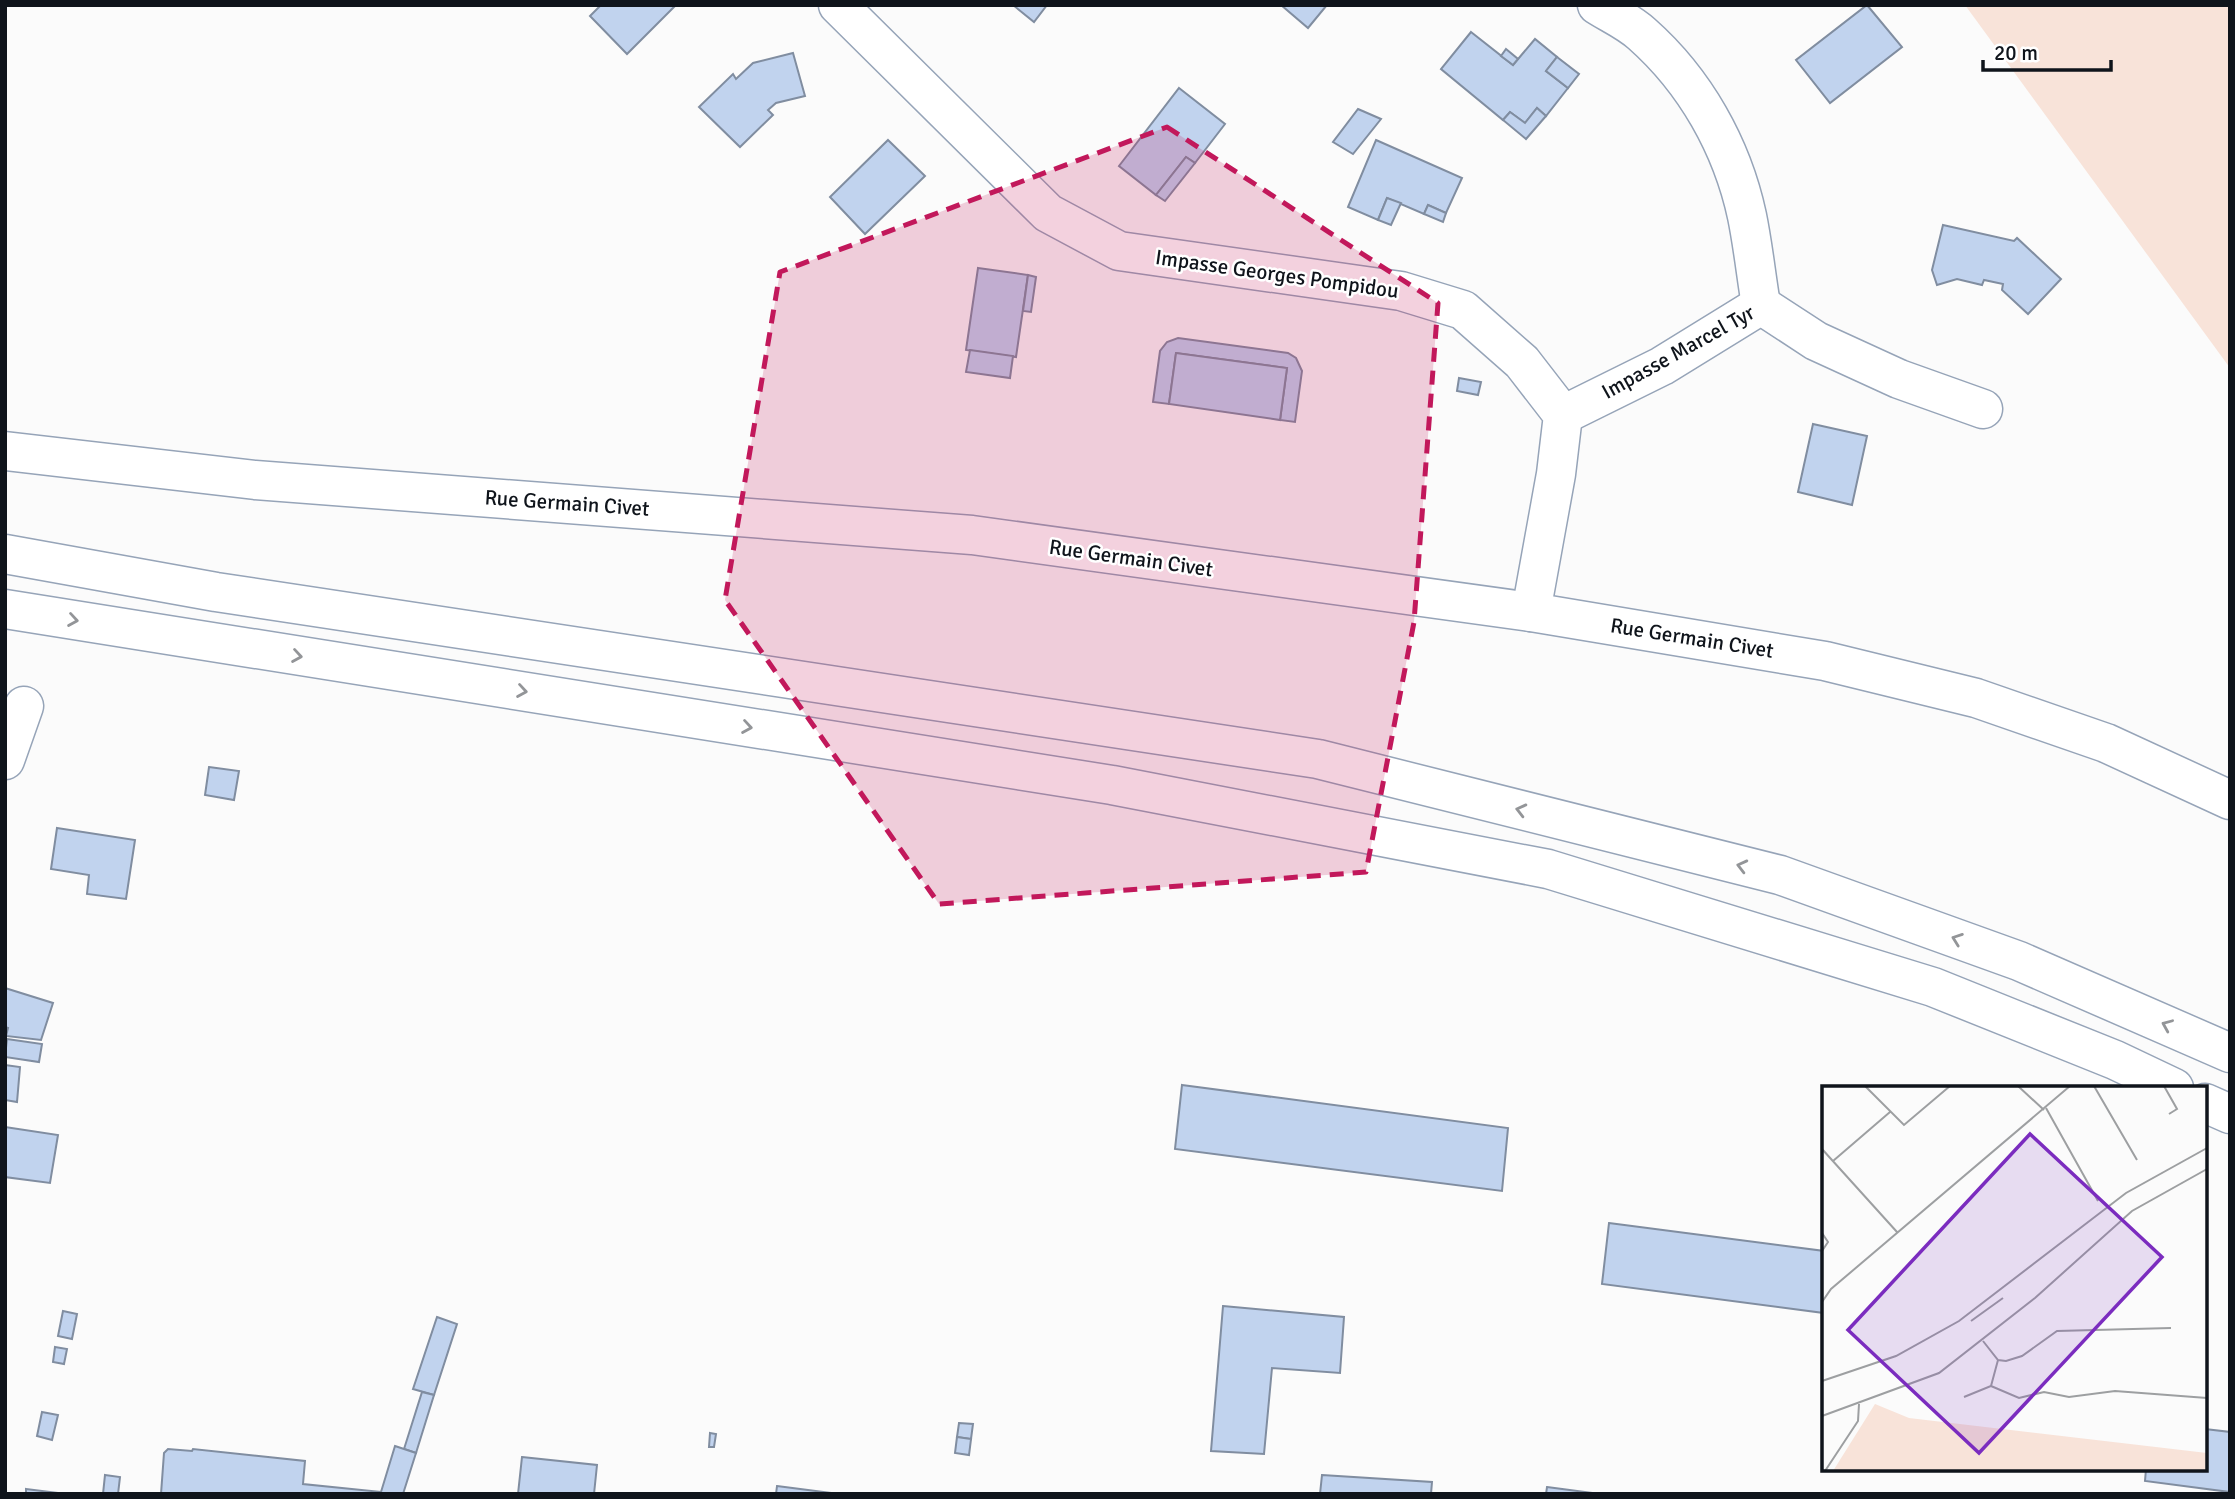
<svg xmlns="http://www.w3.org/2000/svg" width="2235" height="1499" font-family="Signika,sans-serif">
<rect width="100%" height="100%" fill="#fbfbfb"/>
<polygon fill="#f8e3d9" points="1965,5 2230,5 2230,368"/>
<g fill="#c1d3ee" stroke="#808da0" stroke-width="2">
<polygon points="601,5 676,5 627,54 590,16"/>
<polygon points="1013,5 1047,5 1034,22"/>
<polygon points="1281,5 1327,5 1308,28"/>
<polygon points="1867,5 1902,47 1830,103 1796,60"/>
<polygon points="1471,32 1513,65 1535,39 1557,57 1546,71 1568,88 1546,116 1537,108 1525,123 1510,112 1503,120 1441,69"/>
<polygon points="1506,49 1518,59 1513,65 1501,56"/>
<polygon points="793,53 805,96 776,103 768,110 773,115 740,147 699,107 733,74 736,79 753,63"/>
<polygon points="1557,57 1579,74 1568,88 1546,71"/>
<polygon points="1179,88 1225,124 1195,163 1186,157 1156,195 1119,166"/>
<polygon points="1537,108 1546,116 1526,139 1503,120 1510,112 1525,123"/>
<polygon points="1358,109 1381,119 1353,154 1333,142"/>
<polygon points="888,140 925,176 865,234 830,197"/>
<polygon points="1376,140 1462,178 1446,213 1428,205 1424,214 1387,198 1378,220 1348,207"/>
<polygon points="1186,157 1195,163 1165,201 1156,195"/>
<polygon points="1387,198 1401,203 1391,225 1378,220"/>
<polygon points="1428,205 1446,213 1443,222 1424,214"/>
<polygon points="1943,225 2014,241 2017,238 2061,279 2028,314 2002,290 2003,284 1984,280 1982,285 1957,279 1937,285 1932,270"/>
<polygon points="978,268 1028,275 1016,357 966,350"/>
<polygon points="1028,275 1036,277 1031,312 1023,311"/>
<polygon points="1178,338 1288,353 1296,358 1302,371 1295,422 1280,420 1287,368 1176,353 1169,404 1153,402 1160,351 1167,342"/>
<polygon points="970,350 1013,356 1010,378 966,372"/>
<polygon points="1176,353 1287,368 1280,420 1169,404"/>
<polygon points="1459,378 1481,382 1478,395 1457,391"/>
<polygon points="1813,424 1867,436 1852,505 1798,492"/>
<polygon points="209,767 239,771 234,800 205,795"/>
<polygon points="57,828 135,840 126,899 87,894 89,875 51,869"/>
<polygon points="5,988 53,1003 41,1040 6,1036 8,1028 5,1027"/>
<polygon points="7,1039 42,1044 39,1062 5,1057"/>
<polygon points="5,1065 20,1067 17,1102 5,1100"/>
<polygon points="1182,1085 1508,1128 1502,1191 1175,1149"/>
<polygon points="5,1127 58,1135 50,1183 5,1177"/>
<polygon points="1609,1223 1824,1251 1824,1313 1602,1284"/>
<polygon points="1223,1306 1344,1317 1340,1373 1272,1368 1264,1454 1211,1451"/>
<polygon points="63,1311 77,1314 72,1339 58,1336"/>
<polygon points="437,1317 457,1324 434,1395 413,1389"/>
<polygon points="55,1347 67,1349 64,1364 53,1362"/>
<polygon points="422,1392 434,1395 416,1453 404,1449"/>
<polygon points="42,1412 58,1415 52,1440 37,1436"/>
<polygon points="959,1423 973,1424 971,1439 957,1437"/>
<polygon points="2205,1429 2230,1432 2230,1492 2145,1481 2146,1469 2205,1469"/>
<polygon points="710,1433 716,1434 714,1447 709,1447"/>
<polygon points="957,1437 971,1439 969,1455 955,1453"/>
<polygon points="395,1446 416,1453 403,1494 161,1494 164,1453 168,1449 192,1451 193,1449 305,1461 303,1484 381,1492"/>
<polygon points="522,1457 597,1465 594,1494 518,1494"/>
<polygon points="105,1475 120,1477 118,1494 103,1494"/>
<polygon points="1322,1475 1432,1482 1431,1494 1320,1494"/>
<polygon points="777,1486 839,1494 776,1494"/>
<polygon points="1547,1487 1600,1494 1546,1494"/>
<polygon points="26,1489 66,1494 26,1494"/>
</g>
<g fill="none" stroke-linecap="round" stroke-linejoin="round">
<defs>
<g id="minor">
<polyline points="838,5 1048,213 1119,251 1401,291 1463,310 1522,362 1563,415 1556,474 1531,612"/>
<path d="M 1597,5 C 1611,14 1629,22 1642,34 C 1695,81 1732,146 1747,216 C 1753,245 1756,275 1761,305"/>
<polyline points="1563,415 1662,366 1761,305 1816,341 1899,379 1983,409"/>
<polyline points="5,760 24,706"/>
</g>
<polyline id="tertiary" points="5,451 255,480 972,535 1531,612 1825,661 1976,698 2106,743 2230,800"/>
<g id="trunk">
<polyline points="5,554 216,592 1318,759 1780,875 2019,961 2230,1053"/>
<polyline points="5,609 1112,785 1548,869 1933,987 2115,1060 2174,1088"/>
<polyline points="2205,1103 2230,1114"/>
</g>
</defs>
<use href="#minor" stroke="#96a4b8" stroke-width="41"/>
<use href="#tertiary" stroke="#96a4b8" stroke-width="41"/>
<use href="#trunk" stroke="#96a4b8" stroke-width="41"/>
<use href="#minor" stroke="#fff" stroke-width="38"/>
<use href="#tertiary" stroke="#fff" stroke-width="38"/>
<use href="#trunk" stroke="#fff" stroke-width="38"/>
</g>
<defs><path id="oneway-chevron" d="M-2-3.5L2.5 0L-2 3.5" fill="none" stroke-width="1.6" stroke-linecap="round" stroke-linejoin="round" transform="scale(1.75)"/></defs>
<g stroke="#939598">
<use href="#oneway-chevron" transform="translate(73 620) rotate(9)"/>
<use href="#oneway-chevron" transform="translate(297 656) rotate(9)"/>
<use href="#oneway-chevron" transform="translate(522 691) rotate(9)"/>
<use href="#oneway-chevron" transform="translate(747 727) rotate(9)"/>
<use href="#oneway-chevron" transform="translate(1521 810) rotate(-166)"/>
<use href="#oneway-chevron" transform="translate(1742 866) rotate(-166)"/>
<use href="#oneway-chevron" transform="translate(1957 939) rotate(-160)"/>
<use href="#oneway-chevron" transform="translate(2167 1025) rotate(-157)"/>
</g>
<path fill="#c2185b" fill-opacity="0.2" stroke="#c2185b" stroke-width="5" stroke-dasharray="14 9" stroke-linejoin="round" d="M 1167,127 L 1438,303 L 1414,622 L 1366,872 L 939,904 L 725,600 L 780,272 Z"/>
<g text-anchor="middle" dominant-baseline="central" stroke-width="5" stroke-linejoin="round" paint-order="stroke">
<g font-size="21" fill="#0f141b" stroke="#fff">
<text transform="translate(1277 274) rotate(8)">Impasse Georges Pompidou</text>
<text transform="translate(1678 352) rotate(-29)">Impasse Marcel Tyr</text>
<text transform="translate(567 503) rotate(4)">Rue Germain Civet</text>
<text transform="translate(1131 558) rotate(8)">Rue Germain Civet</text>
<text transform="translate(1692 638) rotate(9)">Rue Germain Civet</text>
</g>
</g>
<g transform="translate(1822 1086)">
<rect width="385" height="385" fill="#fbfbfb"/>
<path d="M 53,318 L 87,332 L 385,367 L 385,385 L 11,385 Z" fill="#f8e3d9"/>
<path fill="none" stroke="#9d9fa1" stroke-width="2" d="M 43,0 L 82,39 L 128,0M 196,0 L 222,24M 272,0 L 315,74M 342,0 L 355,23 L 347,28M 224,22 L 276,115M 0,63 L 75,146M 11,75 L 68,26M 0,147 L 6,156 L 0,165M 0,216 L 9,203 L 248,0M 149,235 L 181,212M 161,255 L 176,274 L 184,275 L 200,270 L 235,245 L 349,242M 0,295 L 74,270 L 137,235 L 304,107 L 385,62M 169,300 L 197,312 L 222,306 L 247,311 L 293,305 L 385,312M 142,311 L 169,300 L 176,274M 0,330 L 117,287 L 213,212 L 310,125 L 385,83M 3,385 L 36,335 L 37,318"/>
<path fill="#7b2cbf" fill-opacity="0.15" stroke="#7b2cbf" stroke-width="3.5" d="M 208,48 L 340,171 L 157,367 L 26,244 Z"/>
<rect width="385" height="385" fill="none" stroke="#0f141b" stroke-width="3.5"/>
</g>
<rect width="2235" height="1499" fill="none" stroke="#0f141b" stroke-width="14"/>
<path d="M1983 60v10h128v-10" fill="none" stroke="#0f141b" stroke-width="3.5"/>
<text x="1994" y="60" font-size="21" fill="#0f141b" stroke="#ffffff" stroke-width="5" paint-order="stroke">20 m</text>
</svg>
